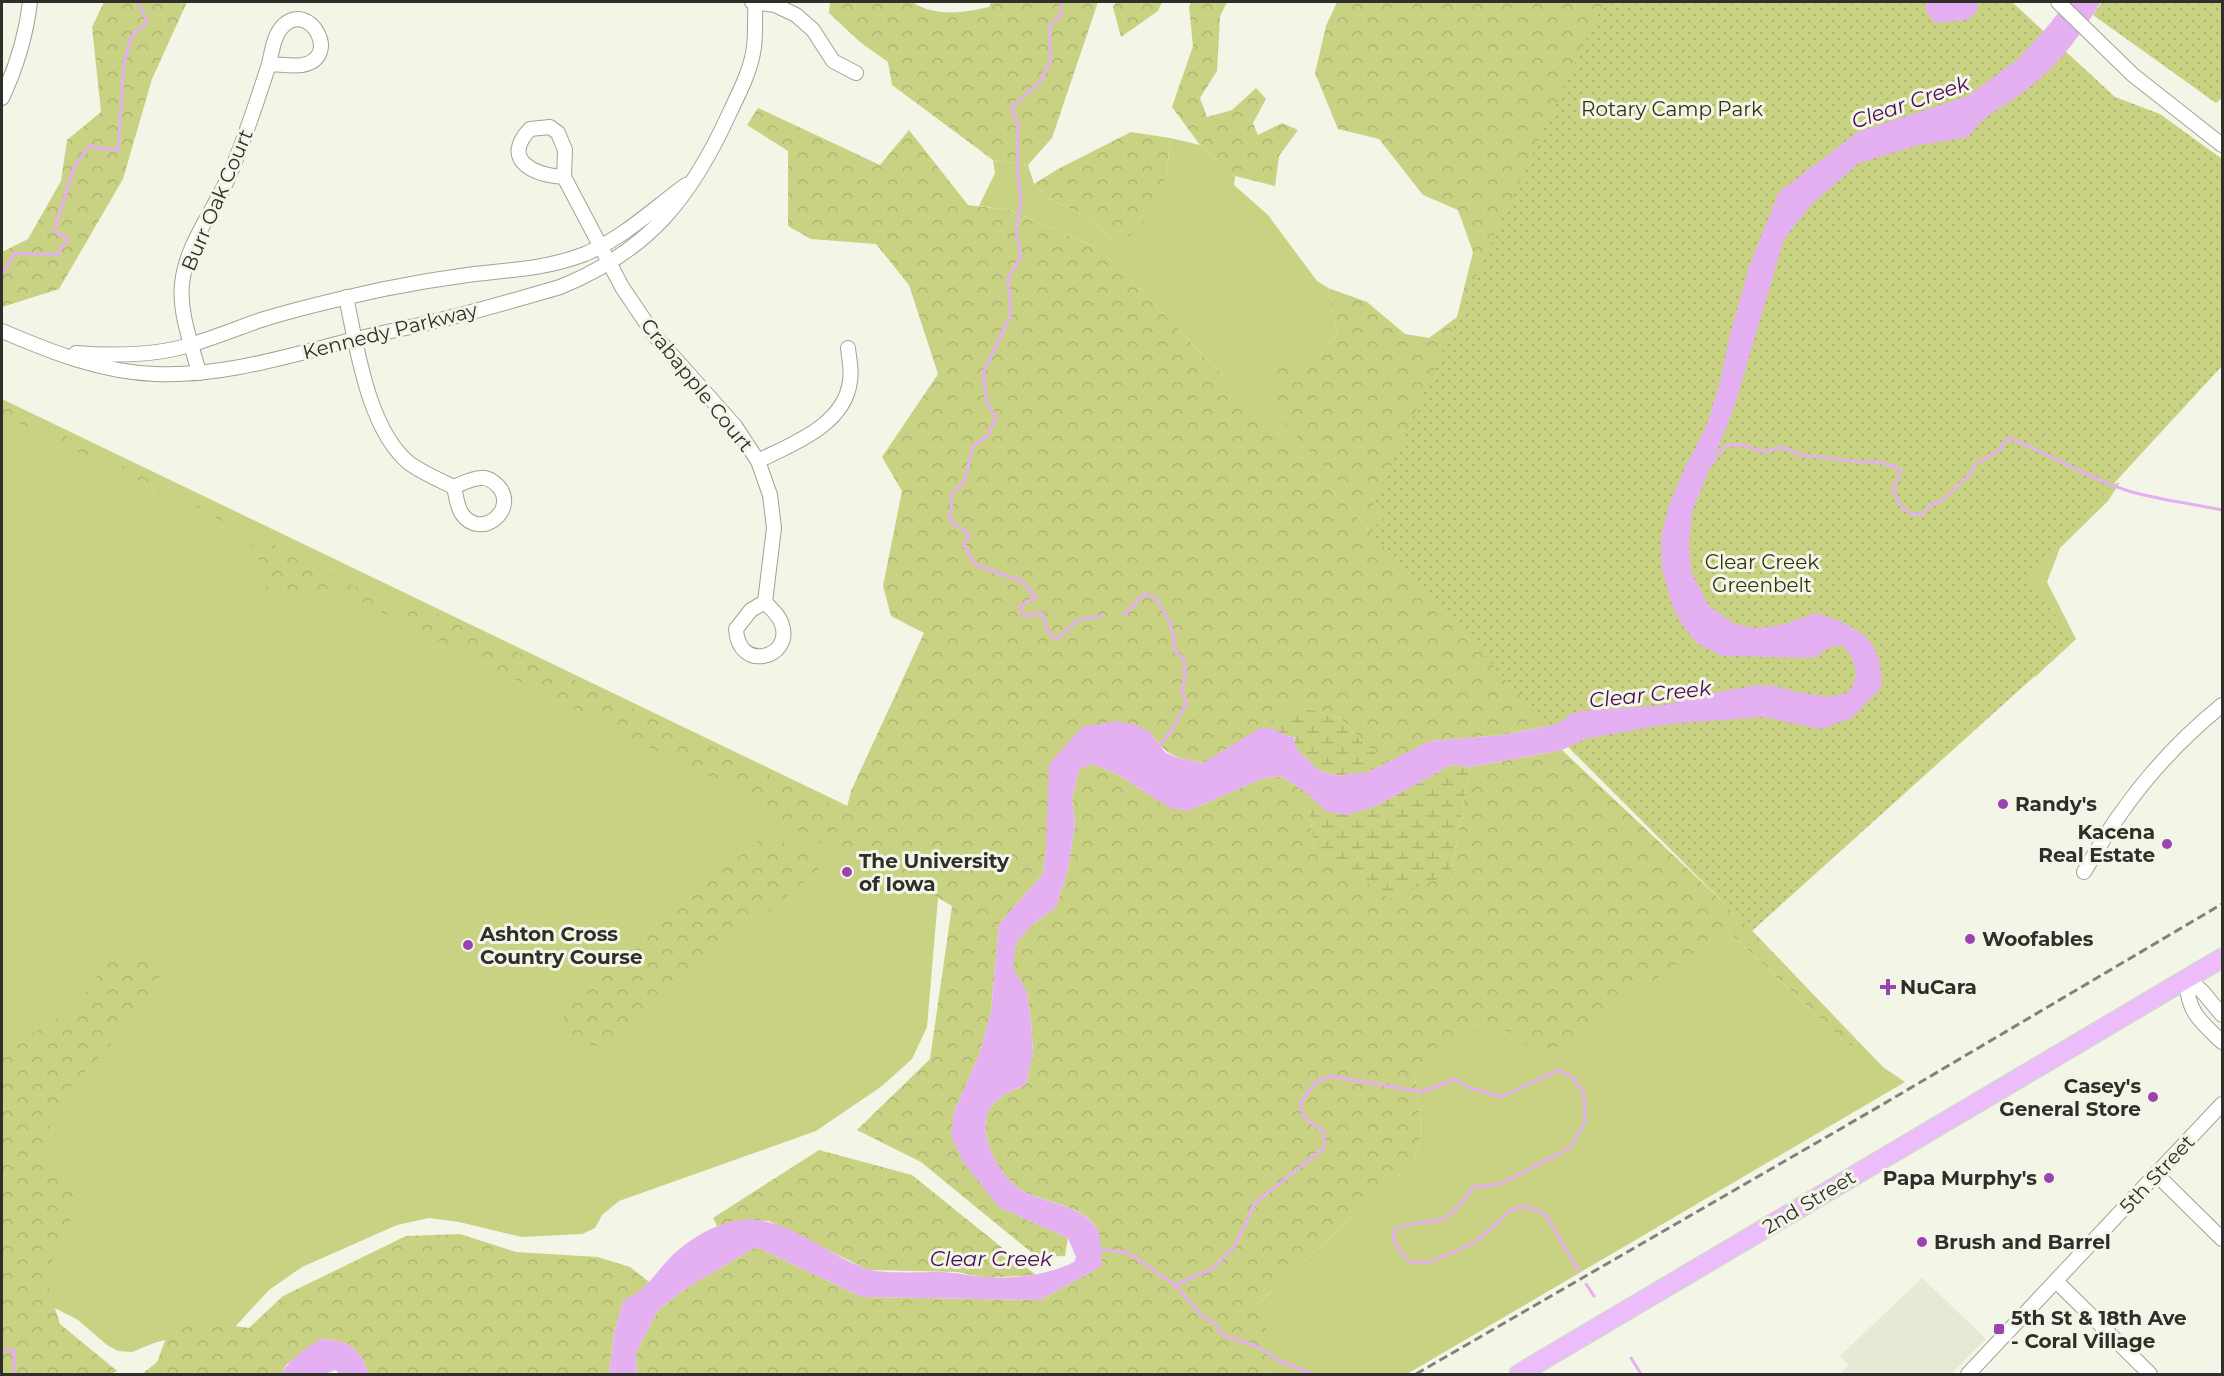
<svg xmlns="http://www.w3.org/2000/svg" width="2224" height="1376" font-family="Montserrat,sans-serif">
<defs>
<pattern id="forest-crowns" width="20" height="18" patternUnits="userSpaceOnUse" patternTransform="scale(1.5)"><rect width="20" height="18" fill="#c9d283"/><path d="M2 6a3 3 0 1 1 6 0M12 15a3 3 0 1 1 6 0" fill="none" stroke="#adb571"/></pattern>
<pattern id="wetland-marsh" width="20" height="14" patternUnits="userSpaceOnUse" patternTransform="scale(1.5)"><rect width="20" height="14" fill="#c9d283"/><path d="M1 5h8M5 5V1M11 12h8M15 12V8" fill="none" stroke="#adb571"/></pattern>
<pattern id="park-dots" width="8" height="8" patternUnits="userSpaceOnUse" patternTransform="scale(1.5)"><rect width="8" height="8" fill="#c9d283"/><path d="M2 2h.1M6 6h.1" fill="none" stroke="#adb571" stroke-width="1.8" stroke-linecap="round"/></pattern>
</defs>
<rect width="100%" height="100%" fill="#f3f5e6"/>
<polygon fill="#e6e9d4" points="1922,1278 1986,1339 1951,1374 1839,1374 1849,1365 1840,1356"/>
<g fill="#c9d283">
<polygon points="1170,138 1200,145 1235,176 1234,185 1268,215 1317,281 1328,288 1337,333 1316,362 1370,512 1563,719 1549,726 1358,518 1121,269 1097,248 1010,210 979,206 995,173 993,160 1028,165 1034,184 1048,198 1094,221 1118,245 1167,173"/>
<polygon points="2,399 862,813 941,863 927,1027 912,1059 882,1086 816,1131 619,1201 602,1215 595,1228 582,1234 522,1237 459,1222 429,1218 397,1225 302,1267 269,1290 234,1328 186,1334 154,1343 132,1352 118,1351 107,1345 78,1320 26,1293 2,1265"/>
<polygon points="2120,482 2108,501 2060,548 2047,582 2076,639 2035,677 2009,586 2083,497"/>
<polygon points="1727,930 1850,1047 1857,1040 1883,1067 1905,1082 1407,1374 1262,1374 1285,1364 1253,1308 1414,1161 1422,1130 1414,1070 1459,1029 1509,1031"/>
</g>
<g fill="url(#forest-crowns)">
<polygon points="104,2 187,2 152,79 123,179 59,289 2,307 2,252 28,239 61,181 67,140 101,112 92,27"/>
<path d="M 830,2 L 912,2 C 935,17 963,13 989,7 L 991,2 L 1098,2 L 1052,138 L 1028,165 L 993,160 L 892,85 L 888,62 L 860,42 L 829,13 Z"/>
<polygon points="1116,2 1162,2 1158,11 1121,37 1113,7"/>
<polygon points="1191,2 1227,2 1220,16 1217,71 1200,98 1207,117 1232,110 1256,88 1266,99 1253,123 1258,135 1282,123 1298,130 1279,156 1275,186 1235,176 1200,145 1172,107 1193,46 1189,7"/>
<polygon points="1337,2 2012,2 2018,9 1563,719 1270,408 1276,364 1316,362 1337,333 1328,288 1367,302 1405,334 1429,338 1457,317 1473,252 1458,210 1423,195 1379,139 1338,129 1315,73 1326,26"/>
<path d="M 758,108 L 880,165 L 909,130 L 968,205 L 1010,210 L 1097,248 L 1121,269 L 1358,518 L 1549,726 L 1502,735 L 1430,741 L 1391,761 L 1369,749 L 1340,718 L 1297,706 L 1204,763 C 1171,756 1170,758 1148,731 L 1082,727 L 1046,851 L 1043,874 L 999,924 L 991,1012 L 979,1055 L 953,1114 L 999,1207 L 1068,1238 L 1065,1256 L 1037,1257 L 921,1162 L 857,1130 L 930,1059 L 952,906 L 918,886 L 836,851 L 796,830 L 749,797 L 334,588 L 303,592 L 284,599 L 268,594 L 258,555 L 236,528 L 2,415 L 2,403 L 387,603 L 428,609 L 846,811 L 851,791 L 924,633 L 891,616 L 883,586 L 902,491 L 882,457 L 938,374 L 909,285 L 876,244 L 811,239 L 788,226 L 788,151 L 747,125 Z"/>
<polygon points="1131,132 1170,138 1167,173 1142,226 1118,245 1094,221 1048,198 1034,184 1058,169"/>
<path d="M 1562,750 L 1742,920 L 1857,1040 L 1850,1047 L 1727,930 L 1540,1058 L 1509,1031 L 1459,1030 L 1414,1070 L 1422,1130 L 1414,1161 L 1254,1307 L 1286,1364 L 1262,1374 L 637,1374 L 636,1353 L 658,1310 L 685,1289 L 756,1247 L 862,1297 L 1040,1300 L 1102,1266 C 1100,1255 1101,1239 1097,1229 C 1087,1206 1042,1202 1021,1190 C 1000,1177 976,1134 989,1110 C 997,1096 1012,1091 1026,1084 L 1033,1053 L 1031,1022 L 1027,992 L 1012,968 L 1016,943 L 1032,925 L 1056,907 L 1068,870 L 1075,824 L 1072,799 L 1079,770 L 1092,764 L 1117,774 L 1148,794 L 1188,811 L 1261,779 L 1281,776 L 1307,793 L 1314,846 L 1451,873 L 1470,767 Z"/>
<path d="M 770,835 L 813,859 L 818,864 L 818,870 L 606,1046 C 585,1050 555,1028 566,1004 C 569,999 575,994 579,989 L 763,837 Z"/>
<polygon points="137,956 160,969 158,995 63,1095 39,1154 61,1174 80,1198 45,1278 60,1324 117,1371 112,1374 2,1374 2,1051 72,1011 107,963"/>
<polygon points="819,1150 912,1175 1036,1275 987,1278 957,1272 868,1270 769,1221 741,1220 717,1226 713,1218"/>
<path d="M 460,1234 L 516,1252 L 598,1257 L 630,1267 L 649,1282 L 638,1294 L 623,1301 L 614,1334 L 609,1374 L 369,1374 C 359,1346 349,1341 320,1339 L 286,1365 L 281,1374 L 142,1374 L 157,1362 L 170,1328 L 193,1320 L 249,1328 L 283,1296 L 406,1236 Z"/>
</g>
<g fill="url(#wetland-marsh)">
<path d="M 1297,706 L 1340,718 L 1369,749 L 1391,761 L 1366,773 L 1351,773 L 1340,776 L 1320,771 L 1300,753 L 1294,743 L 1295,737 C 1283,737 1275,728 1260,728 Z"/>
<polygon points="1451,765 1470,767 1451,873 1390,899 1314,846 1307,793 1326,811 1374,807"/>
</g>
<g fill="url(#park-dots)">
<polygon points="1604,2 2012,2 2115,97 2160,114 2222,159 2222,366 2025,580 2076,639 1752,931 1568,747 1370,531 1384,519 1373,506 1495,234"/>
<polygon points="2102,2 2222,2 2222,98 2216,103 2093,15"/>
</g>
<g fill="#e4b0f2">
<polygon points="1926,2 1978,2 1978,10 1968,20 1935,23 1926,12"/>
<path d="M 2072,2 L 2101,2 C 2079,37 2060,64 2026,90 C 2008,105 1980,116 1969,137 L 1919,145 L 1859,163 L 1811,205 L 1784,239 L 1734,408 L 1692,512 L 1689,544 L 1691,571 L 1708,605 L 1734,624 L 1757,628 L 1778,626 L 1817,613 L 1843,622 L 1865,636 L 1873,646 L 1879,659 L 1882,679 L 1880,689 L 1852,718 L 1821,729 L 1764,717 L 1667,724 L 1585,739 L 1562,750 L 1470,767 L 1451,765 L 1374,807 L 1346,815 L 1326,811 L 1307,793 L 1281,776 L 1261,779 L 1188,811 L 1170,808 L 1117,774 L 1092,764 L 1079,770 L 1072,799 L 1075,824 L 1068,870 L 1056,907 L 1032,925 L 1016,943 L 1013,968 L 1027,992 L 1031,1022 L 1033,1053 L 1026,1084 C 1012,1091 997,1096 989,1110 C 976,1134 1000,1177 1021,1190 C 1043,1203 1084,1205 1097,1229 C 1102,1239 1101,1255 1102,1266 L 1040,1300 L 862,1297 L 756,1247 L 685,1289 L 658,1310 L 636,1353 L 637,1374 L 609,1374 L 614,1334 L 623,1301 C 649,1289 656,1270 676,1252 C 694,1236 717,1223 741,1220 C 785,1215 826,1255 867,1269 C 881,1274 923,1272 940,1272 C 955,1272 970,1276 985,1277 C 1012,1280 1051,1274 1074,1262 L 1076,1257 L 1068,1238 L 999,1207 L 963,1162 L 951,1136 L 953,1114 L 979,1055 L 991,1012 L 999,924 L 1043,874 L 1046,851 L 1049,764 L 1082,727 L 1117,721 L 1136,725 L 1148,731 L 1166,753 L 1176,757 L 1203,763 L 1260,728 L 1271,728 L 1290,737 L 1294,735 L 1294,743 L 1300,753 L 1320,771 L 1340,776 L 1351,773 L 1366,773 L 1430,741 L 1502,735 L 1549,726 L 1559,723 L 1571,714 L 1581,711 L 1665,705 L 1707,694 L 1758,685 L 1775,686 L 1797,692 L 1828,697 L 1848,693 C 1861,676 1856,659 1842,645 L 1830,647 L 1813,658 L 1722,656 L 1697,643 L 1683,626 L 1672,605 L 1662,569 L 1661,536 L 1669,505 L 1683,472 L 1706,427 L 1719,386 L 1731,331 L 1750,264 L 1779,192 L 1858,132 L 1968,96 L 2018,59 L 2043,32 L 2059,12 Z"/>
<path d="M 320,1339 C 349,1341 359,1346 369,1374 L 339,1374 L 336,1370 L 324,1374 L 281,1374 C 290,1359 305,1349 320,1339 Z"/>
</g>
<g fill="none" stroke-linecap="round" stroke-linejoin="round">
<g stroke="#e4b0f2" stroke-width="3">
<polyline points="1061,2 1061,15 1049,27 1051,58 1040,82 1011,108 1018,124 1017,166 1021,203 1016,231 1021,256 1008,279 1011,314 983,374 987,404 996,418 988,435 973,447 964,482 952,493 950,521 969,534 964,545 974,564 1022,581 1036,597 1019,607 1025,616 1042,613 1048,632 1057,639 1078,620 1102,616"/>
<polyline points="2,274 15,253 57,255 68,239 54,231 74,167 89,146 118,151 124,64 131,37 147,22 138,2"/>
<path d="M 1710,466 L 1724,447 L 1738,444 L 1764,452 L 1781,447 L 1801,455 L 1860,462 L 1873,461 L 1897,467 L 1901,471 L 1893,489 C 1898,503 1905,517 1923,514 L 1929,506 L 1941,501 L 1970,475 L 1976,464 L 2002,448 L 2003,442 L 2010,438 C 2051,455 2090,479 2132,492 C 2161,500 2193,504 2222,510"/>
<path d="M 1123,614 L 1126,613 L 1144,594 L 1156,598 C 1166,615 1176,630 1174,650 L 1184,659 L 1185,678 L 1182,689 L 1186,704 L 1173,728 L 1157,749"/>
<path d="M 1099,1249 L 1129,1253 L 1175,1285 L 1212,1269 L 1235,1246 L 1255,1203 L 1324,1148 L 1324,1132 L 1303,1116 L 1300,1103 L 1316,1082 L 1331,1076 L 1422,1092 L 1455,1079 L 1471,1088 L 1501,1097 L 1559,1070 L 1574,1079 L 1584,1094 L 1585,1122 L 1570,1148 L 1500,1184 L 1473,1187 C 1465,1198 1456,1212 1443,1219 C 1431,1224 1413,1220 1396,1228 L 1393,1238 L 1401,1253 L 1412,1263 L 1434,1261 L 1477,1241 L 1511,1210 L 1525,1206 L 1545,1214 L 1579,1271"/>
<polyline points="1586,1284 1594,1296"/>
<polyline points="1175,1285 1202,1316 1215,1323 1222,1335 1261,1348 1277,1360 1312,1374"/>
<polyline points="2,1351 14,1350 15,1374"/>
<polyline points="1631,1358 1641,1374"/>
</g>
<defs>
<g id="minor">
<polyline points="752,2 775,5 796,15 813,30 833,61 856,73"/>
<polyline points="2058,2 2133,75 2222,145"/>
<path d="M 2,98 C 17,66 26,36 30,2"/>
<path d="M 564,177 C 535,175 500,161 530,129 L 550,127 L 558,133 L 565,150 L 564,177 L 622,287 L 655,336 L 735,426 L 758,461 L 770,495 L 774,528 L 765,602 L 751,610 L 736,629 C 738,673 793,658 782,625 C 780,616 771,609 765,602"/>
<path d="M 346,297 C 357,348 368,429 409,463 C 423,473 439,480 454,487 C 456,495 457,507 462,514 C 481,541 519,509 498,486 C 493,481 488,477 481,478 C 472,478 463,483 454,487"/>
<path d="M 2,331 C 51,352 101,372 155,374 C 222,377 287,356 352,340 C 380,333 408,328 436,321 C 478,311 519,299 560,287 C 649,251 691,198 730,112 C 740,91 751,70 754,47 C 756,32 754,17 756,2"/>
<path d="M 76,353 C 114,356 156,356 193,344 C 216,337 238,328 261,320 C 302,307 343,298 384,289 C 414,283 444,278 474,274 C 512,270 549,268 585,254 C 623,238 653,209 686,185"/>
<path d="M 199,373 C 192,345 179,314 182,284 C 186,244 214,211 229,176 C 245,139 257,101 269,64 C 279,64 292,67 302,65 C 342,58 310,1 284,25 C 274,34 272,51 269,64"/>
<path d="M 758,461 C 792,444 845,425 850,381 C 852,370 849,358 848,348"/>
<path d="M 2084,872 C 2096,852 2107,832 2121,813 C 2149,773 2184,736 2222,705"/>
<path d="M 2187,979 C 2186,1011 2201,1022 2222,1042"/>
<polyline points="2187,979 2202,991 2222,1015"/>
<polyline points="2156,1174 2222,1239"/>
<polyline points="2057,1282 2150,1374"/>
<polyline points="1968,1374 2222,1104"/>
</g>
<polyline id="major" points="1519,1374 2222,958"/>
</defs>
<use href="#minor" stroke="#a1a395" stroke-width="16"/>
<use href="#major" stroke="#d5d5d4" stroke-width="21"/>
<use href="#minor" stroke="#fff" stroke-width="14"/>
<use href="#major" stroke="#edbcfa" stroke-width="18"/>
<polyline stroke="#818279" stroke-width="3" stroke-dasharray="9 4.5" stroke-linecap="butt" points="1416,1374 1880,1106 2222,904"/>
</g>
<g fill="#9b44b1" stroke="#f3f5e6" stroke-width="2">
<circle cx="2003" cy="804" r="6"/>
<circle cx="2167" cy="844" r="6"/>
<circle cx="847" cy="872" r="6"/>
<circle cx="1970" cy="939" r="6"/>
<circle cx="468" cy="945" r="6"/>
<path d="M1885 978h6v6h6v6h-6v6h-6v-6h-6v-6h6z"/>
<circle cx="2153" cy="1097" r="6"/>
<circle cx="2049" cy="1178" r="6"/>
<circle cx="1922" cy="1242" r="6"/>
<rect x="1993" y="1323" width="12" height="12" rx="3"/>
</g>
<g text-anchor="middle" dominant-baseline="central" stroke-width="6" stroke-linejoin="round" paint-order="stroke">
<g font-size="20" fill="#313410" stroke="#f3f5e6">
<text x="1672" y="109">Rotary Camp Park</text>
<text x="1762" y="562">Clear Creek<tspan x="1762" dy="23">Greenbelt</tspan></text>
</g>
<g font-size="20" fill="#2e2f2a" stroke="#f3f5e6">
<text transform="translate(217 200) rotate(-67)">Burr Oak Court</text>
<text transform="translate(390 331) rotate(-14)">Kennedy Parkway</text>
<text transform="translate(697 385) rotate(51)">Crabapple Court</text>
<text transform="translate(2157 1174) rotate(-47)">5th Street</text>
<text transform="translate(1809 1202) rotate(-31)">2nd Street</text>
</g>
<g font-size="20" font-weight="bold" fill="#2e2f2a" stroke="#f3f5e6" text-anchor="start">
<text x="2015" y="804">Randy's</text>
<text x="2155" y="832" text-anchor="end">Kacena<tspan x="2155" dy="23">Real Estate</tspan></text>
<text x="859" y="861">The University<tspan x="859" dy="23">of Iowa</tspan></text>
<text x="480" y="934">Ashton Cross<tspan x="480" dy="23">Country Course</tspan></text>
<text x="1982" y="939">Woofables</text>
<text x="1900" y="987">NuCara</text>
<text x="2141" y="1086" text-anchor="end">Casey's<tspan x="2141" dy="23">General Store</tspan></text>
<text x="2037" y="1178" text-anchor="end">Papa Murphy's</text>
<text x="1934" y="1242">Brush and Barrel</text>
<text x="2011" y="1318">5th St &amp; 18th Ave<tspan x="2011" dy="23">- Coral Village</tspan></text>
</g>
<g font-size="21" font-style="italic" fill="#4b0859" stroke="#f3f5e6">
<text transform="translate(1910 102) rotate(-19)">Clear Creek</text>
<text transform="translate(1650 694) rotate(-6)">Clear Creek</text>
<text x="991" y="1258">Clear Creek</text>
</g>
</g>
<rect width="2224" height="1376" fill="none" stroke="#2e2f2a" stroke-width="6"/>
</svg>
